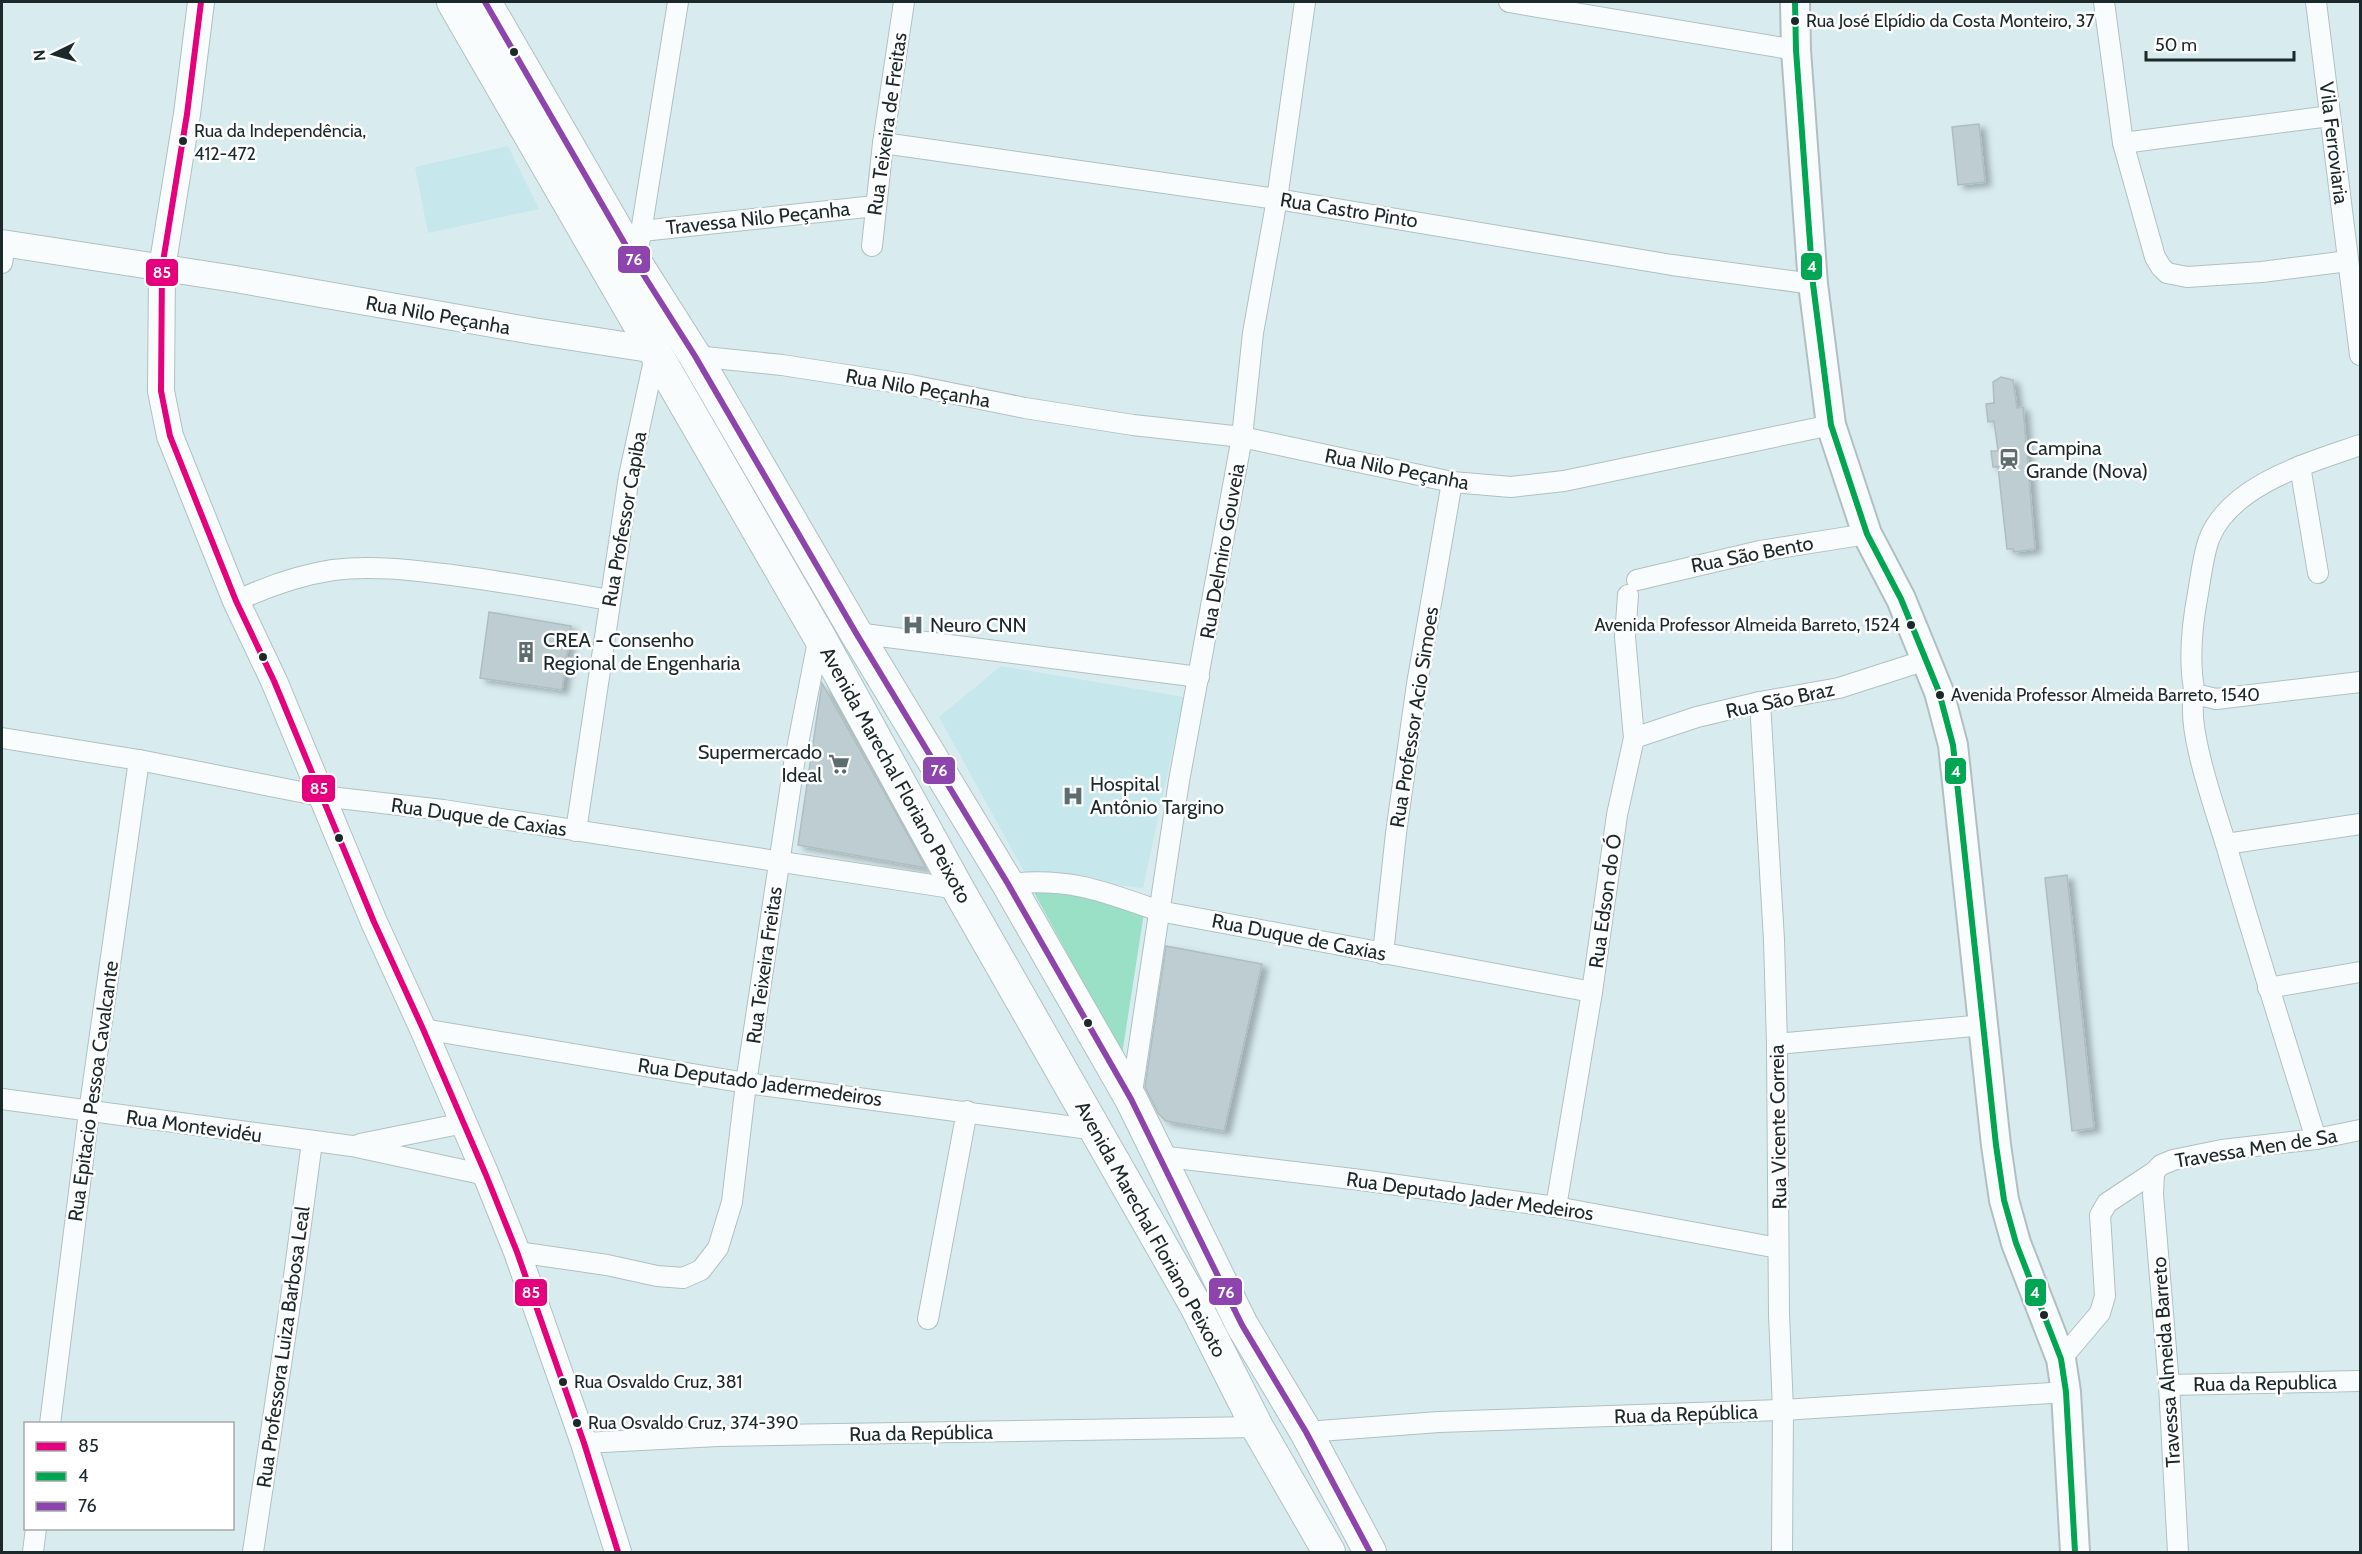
<svg xmlns="http://www.w3.org/2000/svg" width="2362" height="1554" font-family="Cabin,sans-serif">
<defs>
<filter id="shadow"><feDropShadow dx="6" dy="4" stdDeviation="3" flood-color="#0004"/></filter>
</defs>
<rect width="100%" height="100%" fill="#d8ecef"/>
<g fill="#c6e7ec">
<polygon points="508,146 539,209 428,233 415,167"/>
<polygon points="1001,666 1184,697 1143,888 1026,875 939,717"/>
</g>
<polygon fill="#9ae0c6" points="1031,887 1146,900 1122,1055 1122,1054"/>
<g fill="#becdd1" stroke="#afbdc1" stroke-width="1.5" filter="url(#shadow)">
<polygon points="1979,124 1985,182 1958,185 1952,127"/>
<polygon points="2001,377 2013,380 2017,408 2023,407 2035,549 2014,552 2013,549 2007,549 1998,467 1993,467 1991,451 1998,451 1994,421 1988,422 1986,404 1994,403 1993,382"/>
<polygon points="489,612 571,626 562,690 480,678"/>
<polygon points="822,683 887,797 926,868 798,845"/>
<polygon points="2067,875 2094,1128 2072,1131 2045,878"/>
<polygon points="1166,946 1262,964 1224,1131 1166,1121 1158,1113 1145,1087"/>
</g>
<g fill="none" stroke-linecap="round" stroke-linejoin="round">
<defs>
<g id="minor">
<polyline points="1509,2 1796,50"/>
<polyline points="2104,2 2123,143 2155,257 2161,267 2167,273 2187,277 2262,272 2348,261"/>
<polyline points="2316,2 2360,355"/>
<polyline points="883,143 1277,199 1672,265 1813,284"/>
<polyline points="2123,143 2330,116"/>
<polyline points="642,231 875,206"/>
<polyline points="872,246 883,143 904,2"/>
<polyline points="2,263 5,244"/>
<polyline points="636,263 678,2"/>
<polyline points="695,356 782,365 911,385 1025,408 1133,425 1242,437 1452,482 1511,487 1564,481 1831,425"/>
<path d="M 2360,445 C 2309,463 2231,484 2209,539 C 2203,556 2201,576 2198,593 C 2192,625 2188,662 2195,694 L 2216,699 L 2360,682"/>
<polyline points="2300,466 2318,573"/>
<polyline points="1637,580 1760,551 1867,534"/>
<path d="M 236,601 C 266,587 300,575 333,570 C 373,565 411,570 452,575 C 505,582 557,591 610,600"/>
<polyline points="856,633 1199,677"/>
<path d="M 2195,694 C 2184,724 2217,814 2227,848 C 2255,945 2286,1042 2316,1139"/>
<polyline points="1760,702 1774,940 1777,1044 1779,1314 1783,1410 1782,1552"/>
<polyline points="2,738 139,760 321,796 443,810 958,889"/>
<polyline points="1634,738 1697,717 1760,702 1839,688 1926,660"/>
<polyline points="576,831 629,476 656,351"/>
<polyline points="2226,844 2360,824"/>
<path d="M 1008,884 C 1068,877 1103,891 1159,911 L 1592,992"/>
<polyline points="1383,954 1396,833 1417,684 1452,482"/>
<polyline points="2268,988 2360,972"/>
<polyline points="423,1029 746,1083 1097,1130"/>
<polyline points="1777,1044 1984,1025"/>
<polyline points="2,1099 352,1146 486,1175"/>
<polyline points="1131,1099 1179,781 1242,437 1253,333 1277,199 1305,2"/>
<polyline points="360,1144 464,1123"/>
<polyline points="1159,1156 1361,1180 1556,1207 1778,1248"/>
<polyline points="2154,1172 2153,1194 2169,1385 2178,1552"/>
<polyline points="1556,1207 1592,992 1617,815 1634,738 1625,637 1628,595"/>
<polyline points="517,1252 607,1265 657,1276 683,1278 701,1270 718,1248 732,1202 746,1083 794,764 819,636"/>
<polyline points="928,1319 967,1111"/>
<polyline points="2061,1359 2100,1313 2105,1296 2100,1215 2107,1203 2154,1172 2161,1165 2173,1160 2222,1150 2316,1139 2360,1130"/>
<polyline points="2169,1385 2360,1381"/>
<polyline points="50,1424 89,1112 139,760"/>
<polyline points="1306,1432 1439,1422 1783,1410 2066,1392"/>
<polyline points="584,1443 718,1436 1257,1427"/>
<polyline points="33,1552 36,1528"/>
<polyline points="253,1552 292,1291 312,1142"/>
</g>
<g id="tertiary">
<polyline points="201,2 187,114 162,268 161,391 170,436 236,601 274,681 374,922 423,1029 486,1175 517,1252 584,1443 618,1552"/>
<polyline points="2,243 235,279 533,331 656,350"/>
</g>
<polyline id="secondary" points="1795,2 1796,50 1813,284 1831,425 1867,534 1901,599 1939,692 1953,745 1996,1145 2004,1200 2016,1243 2061,1359 2066,1392 2075,1552"/>
<g id="primary">
<polyline points="453,2 819,636 958,889 1196,1306 1257,1427 1329,1552"/>
<polyline points="485,2 636,263 695,356 856,633 1008,884 1131,1099 1242,1325 1306,1432 1370,1552"/>
</g>
</defs>
<use href="#minor" stroke="#b0c0c2" stroke-width="22"/>
<use href="#tertiary" stroke="#b0c0c2" stroke-width="28"/>
<use href="#secondary" stroke="#b0c0c2" stroke-width="32"/>
<use href="#primary" stroke="#b0c0c2" stroke-width="34"/>
<use href="#minor" stroke="#f9fcfd" stroke-width="20"/>
<use href="#tertiary" stroke="#f9fcfd" stroke-width="26"/>
<use href="#secondary" stroke="#f9fcfd" stroke-width="28"/>
<use href="#primary" stroke="#f9fcfd" stroke-width="32"/>
<defs>
<polyline id="bus-1" points="201,2 187,114 162,268 161,391 170,436 236,601 274,681 374,922 423,1029 486,1175 517,1252 584,1443 618,1552"/>
<polyline id="bus-2" points="1795,2 1796,50 1813,284 1831,425 1867,534 1901,599 1939,692 1953,745 1996,1145 2004,1200 2016,1243 2061,1359 2066,1392 2075,1552"/>
<polyline id="bus-3" points="485,2 636,263 695,356 856,633 1008,884 1131,1099 1242,1325 1306,1432 1370,1552"/>
</defs>
<use href="#bus-1" stroke="#fff" stroke-width="10"/>
<use href="#bus-2" stroke="#fff" stroke-width="10"/>
<use href="#bus-3" stroke="#fff" stroke-width="10"/>
<use href="#bus-1" stroke="#e5007d" stroke-width="6"/>
<use href="#bus-2" stroke="#00a651" stroke-width="6"/>
<use href="#bus-3" stroke="#8e44ad" stroke-width="6"/>
</g>
<defs>
<symbol id="station-bare" viewBox="-9 -9 18 18"><path d="M-3-6H3Q5-6 5-4V2Q5 4 3 4L4.5 6H3L1.5 4h-3L-3 6H-4.5L-3 4Q-5 4-5 2V-4Q-5-6-3-6ZM-3.5-4v3h7v-3ZM-3.5 1v1.5H-2V1ZM2 1v1.5H3.5V1Z" fill="#5d6d6f" stroke="#fff" stroke-width="2.5" paint-order="stroke"/></symbol>
<symbol id="hospital-bare" viewBox="-9 -9 18 18"><path d="M-5-5h3v3.5h4V-5h3V5h-3V1.5h-4V5h-3Z" fill="#5d6d6f" stroke="#fff" stroke-width="2.5" paint-order="stroke"/></symbol>
<symbol id="building-bare" viewBox="-9 -9 18 18"><path d="M-4-6H4V6H1V3H-1V6H-4ZM-2.5-4.3h1.7v1.8h-1.7ZM.8-4.3h1.7v1.8H.8ZM-2.5-1h1.7V.8h-1.7ZM.8-1h1.7V.8H.8Z" fill="#5d6d6f" stroke="#fff" stroke-width="2.5" paint-order="stroke"/></symbol>
<symbol id="supermarket-bare" viewBox="-9 -9 18 18"><path d="M-6-5.5h2.5l.6 2H6L4.5 2H-2.5L-4.4-4H-6ZM-1.5 3.2a1.3 1.3 0 1 0 .1 0ZM3 3.2a1.3 1.3 0 1 0 .1 0Z" fill="#5d6d6f" stroke="#fff" stroke-width="2.5" paint-order="stroke"/></symbol>
</defs>
<g fill-rule="evenodd">
<use href="#station-bare" x="1994" y="444" width="30" height="30"/>
<use href="#hospital-bare" x="898" y="610" width="30" height="30"/>
<use href="#building-bare" x="511" y="637" width="30" height="30"/>
<use href="#supermarket-bare" x="824" y="749" width="30" height="30"/>
<use href="#hospital-bare" x="1058" y="781" width="30" height="30"/>
</g>
<g fill="#1b292a" stroke="#fff" stroke-width="2">
<circle cx="1795" cy="21" r="5"/>
<circle cx="514" cy="52" r="5"/>
<circle cx="183" cy="141" r="5"/>
<circle cx="1911" cy="625" r="5"/>
<circle cx="263" cy="657" r="5"/>
<circle cx="1940" cy="695" r="5"/>
<circle cx="339" cy="838" r="5"/>
<circle cx="1088" cy="1023" r="5"/>
<circle cx="2044" cy="1315" r="5"/>
<circle cx="563" cy="1382" r="5"/>
<circle cx="577" cy="1423" r="5"/>
</g>
<g text-anchor="middle" dominant-baseline="central" stroke-width="5" stroke-linejoin="round" paint-order="stroke">
<g font-size="18" fill="#1b292a" stroke="#fff" text-anchor="start">
<text x="1806" y="21">Rua José Elpídio da Costa Monteiro, 37</text>
<text x="194" y="131">Rua da Independência,<tspan x="194" dy="23">412-472</tspan></text>
<text x="1900" y="625" text-anchor="end">Avenida Professor Almeida Barreto, 1524</text>
<text x="1951" y="695">Avenida Professor Almeida Barreto, 1540</text>
<text x="574" y="1382">Rua Osvaldo Cruz, 381</text>
<text x="588" y="1423">Rua Osvaldo Cruz, 374-390</text>
</g>
<g font-size="20" fill="#1b292a" stroke="#fff">
<text transform="translate(887 124) rotate(-82)">Rua Teixeira de Freitas</text>
<text transform="translate(2334 143) rotate(83)">Vila Ferroviaria</text>
<text transform="translate(1349 210) rotate(9)">Rua Castro Pinto</text>
<text transform="translate(758 218) rotate(-6)">Travessa Nilo Peçanha</text>
<text transform="translate(438 315) rotate(10)">Rua Nilo Peçanha</text>
<text transform="translate(918 388) rotate(10)">Rua Nilo Peçanha</text>
<text transform="translate(1397 469) rotate(11)">Rua Nilo Peçanha</text>
<text transform="translate(624 519) rotate(-80)">Rua Professor Capiba</text>
<text transform="translate(1222 551) rotate(-80)">Rua Delmiro Gouveia</text>
<text transform="translate(1752 554) rotate(-11)">Rua São Bento</text>
<text transform="translate(1780 700) rotate(-12)">Rua São Braz</text>
<text transform="translate(1414 717) rotate(-81)">Rua Professor Acio Simoes</text>
<text transform="translate(896 775) rotate(61)">Avenida Marechal Floriano Peixoto</text>
<text transform="translate(479 817) rotate(8)">Rua Duque de Caxias</text>
<text transform="translate(1605 901) rotate(-82)">Rua Edson do Ó</text>
<text transform="translate(1299 937) rotate(11)">Rua Duque de Caxias</text>
<text transform="translate(764 965) rotate(-82)">Rua Teixeira Freitas</text>
<text transform="translate(760 1082) rotate(8)">Rua Deputado Jadermedeiros</text>
<text transform="translate(93 1091) rotate(-82)">Rua Epitacio Pessoa Cavalcante</text>
<text transform="translate(194 1126) rotate(8)">Rua Montevidéu</text>
<text transform="translate(1778 1127) rotate(-91)">Rua Vicente Correia</text>
<text transform="translate(2256 1148) rotate(-9)">Travessa Men de Sa</text>
<text transform="translate(1470 1196) rotate(8)">Rua Deputado Jader Medeiros</text>
<text transform="translate(1151 1229) rotate(61)">Avenida Marechal Floriano Peixoto</text>
<text transform="translate(283 1347) rotate(-82)">Rua Professora Luiza Barbosa Leal</text>
<text transform="translate(2166 1362) rotate(-94)">Travessa Almeida Barreto</text>
<text transform="translate(2265 1383) rotate(-1)">Rua da Republica</text>
<text transform="translate(1686 1414) rotate(-2)">Rua da República</text>
<text transform="translate(921 1433) rotate(-1)">Rua da República</text>
</g>
<g font-size="20" fill="#1b292a" stroke="#fff" text-anchor="start">
<text x="2026" y="448">Campina<tspan x="2026" dy="23">Grande (Nova)</tspan></text>
<text x="930" y="625">Neuro CNN</text>
<text x="543" y="640">CREA - Consenho<tspan x="543" dy="23">Regional de Engenharia</tspan></text>
<text x="822" y="752" text-anchor="end">Supermercado<tspan x="822" dy="23">Ideal</tspan></text>
<text x="1090" y="784">Hospital<tspan x="1090" dy="23">Antônio Targino</tspan></text>
</g>
</g>
<g stroke="#fff" stroke-width="2">
<rect x="617" y="245" width="34" height="29" rx="6" fill="#8e44ad"/>
<rect x="1800" y="252" width="23" height="29" rx="6" fill="#00a651"/>
<rect x="145" y="258" width="34" height="29" rx="6" fill="#e5007d"/>
<rect x="922" y="756" width="34" height="29" rx="6" fill="#8e44ad"/>
<rect x="1944" y="757" width="23" height="28" rx="6" fill="#00a651"/>
<rect x="301" y="774" width="35" height="29" rx="6" fill="#e5007d"/>
<rect x="1208" y="1277" width="35" height="29" rx="6" fill="#8e44ad"/>
<rect x="514" y="1278" width="34" height="29" rx="6" fill="#e5007d"/>
<rect x="2024" y="1278" width="23" height="29" rx="6" fill="#00a651"/>
</g>
<g font-size="16" text-anchor="middle" font-weight="bold" fill="#fff">
<text x="634" y="265">76</text>
<text x="1812" y="272">4</text>
<text x="162" y="278">85</text>
<text x="939" y="776">76</text>
<text x="1956" y="777">4</text>
<text x="319" y="794">85</text>
<text x="1226" y="1298">76</text>
<text x="531" y="1298">85</text>
<text x="2035" y="1298">4</text>
</g>
<rect width="2362" height="1554" fill="none" stroke="#1b292a" stroke-width="6"/>
<rect x="24" y="1422" width="210" height="108" fill="#ffffff" stroke="#a4a9aa" stroke-width="1.5"/>
<rect x="36" y="1442" width="30" height="9" fill="#e5007d" stroke="#a4a9aa" stroke-width="1.5"/>
<text x="78" y="1452" font-size="18" fill="#1b292a">85</text>
<rect x="36" y="1472" width="30" height="9" fill="#00a651" stroke="#a4a9aa" stroke-width="1.5"/>
<text x="78" y="1482" font-size="18" fill="#1b292a">4</text>
<rect x="36" y="1502" width="30" height="9" fill="#8e44ad" stroke="#a4a9aa" stroke-width="1.5"/>
<text x="78" y="1512" font-size="18" fill="#1b292a">76</text>
<g transform="translate(54 54) rotate(265)" stroke="#ffffff" stroke-width="4.5" paint-order="stroke">
<path d="M0-4.5L10 22L0 15L-10 22Z" fill="#1b292a"/>
<text y="-9" font-size="16" font-weight="bold" text-anchor="middle" fill="#1b292a">N</text>
</g>
<path d="M2146 51v9h148v-9" fill="none" stroke="#1b292a" stroke-width="3"/>
<text x="2155" y="51" font-size="18" fill="#1b292a" stroke="#ffffff" stroke-width="4.5" paint-order="stroke">50 m</text>
</svg>
